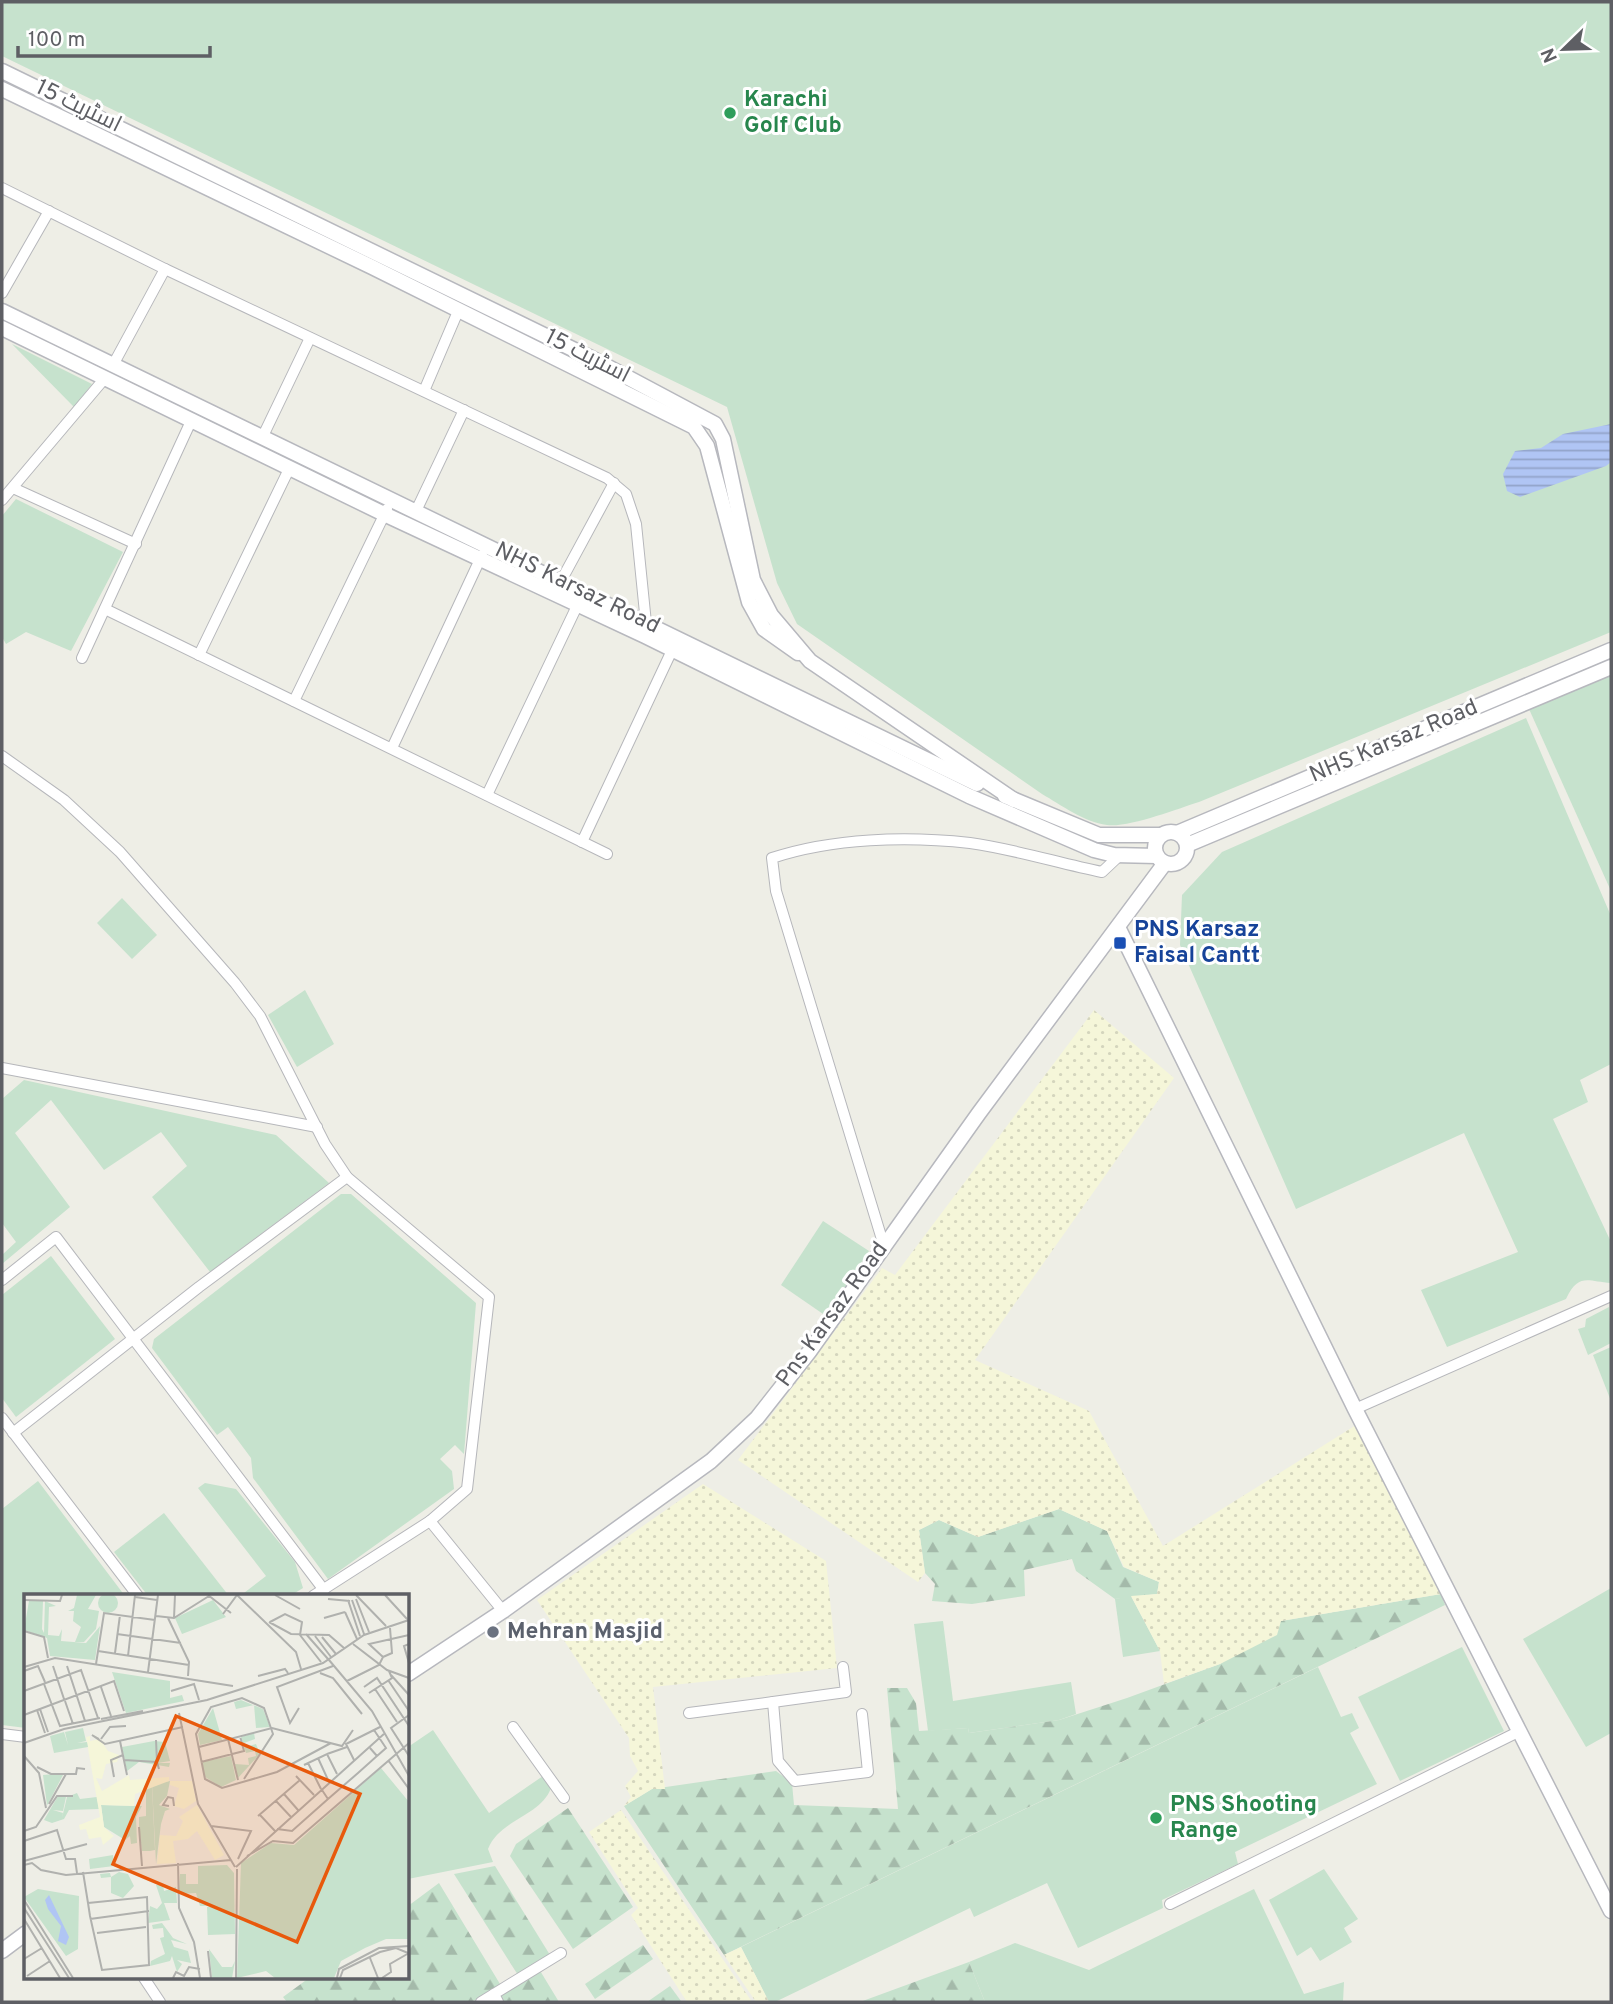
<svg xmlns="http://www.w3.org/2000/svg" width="1613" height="2004" font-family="Overpass,Cairo,sans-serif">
<defs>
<pattern id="forest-firs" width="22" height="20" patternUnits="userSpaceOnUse" patternTransform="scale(1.75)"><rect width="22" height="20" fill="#c6e2cd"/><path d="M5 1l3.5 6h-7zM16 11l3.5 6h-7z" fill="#a4baaa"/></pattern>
<pattern id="sand-dots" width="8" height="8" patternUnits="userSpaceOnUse" patternTransform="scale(1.75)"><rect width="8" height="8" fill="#f5f6d9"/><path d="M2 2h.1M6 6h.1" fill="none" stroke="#d4d5bd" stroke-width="1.8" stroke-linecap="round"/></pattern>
<pattern id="water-rules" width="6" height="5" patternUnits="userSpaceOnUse" patternTransform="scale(1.75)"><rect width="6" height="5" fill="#b0c5f4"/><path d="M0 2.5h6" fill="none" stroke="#92a3c9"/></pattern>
</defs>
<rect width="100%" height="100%" fill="#eeeee6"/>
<g fill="#c6e2cd">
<path d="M 2,2 L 1611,2 L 1611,632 L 1199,802 C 1177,809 1128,828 1107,825 C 1084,822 1061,805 1042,794 L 797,624 L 777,583 L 727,407 L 2,56 Z"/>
<polygon points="12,344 92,384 74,407"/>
<polygon points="16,499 123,552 71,651 26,632 6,644 2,637 2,516"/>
<polygon points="1611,674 1611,891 1529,709"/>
<path d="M 1526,718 L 1611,916 L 1611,1064 L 1580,1080 L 1588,1102 L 1553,1119 L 1611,1242 L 1611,1283 C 1588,1282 1579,1272 1566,1299 L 1447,1347 L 1421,1290 L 1518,1252 L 1464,1133 L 1296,1209 L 1180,945 L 1182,895 L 1222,852 Z"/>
<polygon points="122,898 157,935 132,959 97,923"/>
<polygon points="305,990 334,1044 297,1067 268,1015"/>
<polygon points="24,1080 276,1135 329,1183 210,1272 152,1197 187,1166 161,1132 104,1170 51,1100 15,1133 70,1207 2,1264 2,1255 16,1242 2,1223 2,1099"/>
<polygon points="341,1194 351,1194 476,1303 464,1454 455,1445 440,1459 452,1471 454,1489 328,1579 253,1478 251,1458 228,1427 217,1435 152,1348 154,1339"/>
<polygon points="823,1221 869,1251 826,1316 781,1285"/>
<polygon points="51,1256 115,1339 16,1417 2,1398 2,1295"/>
<polygon points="1609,1307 1611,1343 1588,1355 1578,1329 1585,1327 1586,1319"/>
<polygon points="1611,1347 1611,1401 1593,1355"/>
<polygon points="38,1481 125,1596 26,1596 26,1728 2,1725 2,1509"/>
<polygon points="205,1483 236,1489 295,1562 303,1588 290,1596 240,1596 266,1576 198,1488"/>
<polygon points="164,1513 229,1596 148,1596 114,1552"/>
<polygon points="1611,1588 1611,1733 1586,1747 1523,1639"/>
<polygon points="1131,1596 1160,1651 1123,1657 1115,1599"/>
<polygon points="943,1621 953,1701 1071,1682 1076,1714 1059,1720 969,1733 968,1728 928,1731 914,1624"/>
<polygon points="1462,1647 1504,1731 1400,1781 1358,1697"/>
<polygon points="1318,1667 1341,1717 1352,1713 1359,1728 1350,1733 1377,1784 1235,1852 1238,1864 1162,1900 1163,1908 1078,1948 1047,1883 974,1917 970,1908 775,2002 769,2002 741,1947"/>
<path d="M 433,1730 L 489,1813 L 543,1776 L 551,1788 C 541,1816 500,1819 488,1849 L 493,1862 L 408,1879 L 408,1747 Z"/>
<polygon points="1324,1869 1358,1919 1344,1928 1352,1942 1320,1961 1311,1947 1297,1956 1269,1900"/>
<polygon points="1254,1889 1304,1994 1344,1982 1343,2002 985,2002 969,1962 1015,1943 1089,1970"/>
</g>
<g fill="url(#forest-firs)">
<polygon points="1059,1509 1107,1531 1123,1567 1159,1582 1157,1594 1115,1599 1076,1571 1072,1559 1024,1570 1025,1596 972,1604 932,1601 935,1584 925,1573 919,1530 939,1520 978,1537"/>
<polygon points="1441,1594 1445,1605 724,1955 624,1806 652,1789 776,1771 792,1783 794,1805 898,1809 887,1688 907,1688 916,1703 919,1731 968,1728 969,1733 1059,1720 1127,1698 1220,1664 1281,1621"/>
<polygon points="568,1808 633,1907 573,1949 510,1856 516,1844"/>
<polygon points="495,1866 550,1955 518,1975 454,1874"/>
<polygon points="439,1883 500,1984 472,2002 287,2002 283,1997 309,1978 408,1978 408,1906"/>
<polygon points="643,1945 653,1959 595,1999 585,1984"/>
<polygon points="969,1962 985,2002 860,2002"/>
<polygon points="539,1969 559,2002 500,2002 496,1995"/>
<polygon points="670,1986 681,2001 647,2002"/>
</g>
<g fill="url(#sand-dots)">
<polygon points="1094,1010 1174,1078 975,1360 1089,1411 1163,1546 1356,1425 1441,1594 1281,1621 1277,1635 1220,1664 1164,1684 1160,1651 1131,1596 1157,1594 1159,1582 1124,1567 1107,1531 1059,1509 978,1537 939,1520 919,1530 925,1573 918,1582 738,1460 882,1268 895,1275"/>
<polygon points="703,1484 826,1561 837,1668 653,1687 665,1789 652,1789 624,1806 631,1797 625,1786 638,1771 630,1756 629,1738 537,1600"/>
<polygon points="621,1810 752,2002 687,2002 631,1915 638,1908 589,1832"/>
<polygon points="741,1947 769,2002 756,2002 724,1955"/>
</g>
<polygon fill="url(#water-rules)" points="1611,424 1611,462 1606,466 1520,497 1507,491 1503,474 1515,451 1541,448 1563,434"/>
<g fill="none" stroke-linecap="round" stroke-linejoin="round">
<defs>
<g id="street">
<polyline points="2,188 165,269 113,365"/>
<polyline points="165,269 607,478 626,494 636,524 646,623"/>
<polyline points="2,293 49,211"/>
<polyline points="424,391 459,309"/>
<polyline points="262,438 310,338"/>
<polyline points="13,488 136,544"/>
<polyline points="2,500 105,378"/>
<polyline points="416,511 464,410"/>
<polyline points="561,581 614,483"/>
<polyline points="105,609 607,854"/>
<polyline points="199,655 290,467"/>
<polyline points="82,658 192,419"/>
<polyline points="294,701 387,509"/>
<polyline points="392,748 482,555"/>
<polyline points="2,756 64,800 120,852 235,983 260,1016 325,1144 347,1177 489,1297 467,1489 430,1521 313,1596"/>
<polyline points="487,795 577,606"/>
<polyline points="582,842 674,646"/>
<polyline points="2,1068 317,1127"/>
<path d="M 884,1246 L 776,891 L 772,858 C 833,838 906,836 970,843 C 1014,849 1058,863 1102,872 L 1119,856"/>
<polyline points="2,1280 56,1237 324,1590"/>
<polyline points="1355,1409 1611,1296"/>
<polyline points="2,1418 138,1596"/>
<polyline points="13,1433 199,1287 347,1177"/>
<polyline points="430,1521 503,1611"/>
<polyline points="843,1667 846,1692 773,1702 778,1761 795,1781 868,1772 862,1714"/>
<polyline points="689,1713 773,1702"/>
<polyline points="513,1727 564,1798"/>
<polyline points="2,1734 26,1737"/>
<polyline points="1170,1904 1518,1732"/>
<polyline points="144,1978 160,2002"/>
<polyline points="481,2002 494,1994"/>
<polyline points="498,2002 494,1994 561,1953"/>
</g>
<g id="secondary">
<polyline points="2,71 593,359 715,424 723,439 753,580 771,615 810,661 1014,800"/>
<polyline points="2,89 372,267 694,427 707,446 749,602 764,629 798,653"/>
<polyline points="2,311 977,784"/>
<polyline points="2,328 384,514 645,636 969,796 1094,850 1114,855 1157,856"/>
<polyline points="1005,796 1099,835 1161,835"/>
<circle cx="1171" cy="848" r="16"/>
<polyline points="1177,833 1611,650"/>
<polyline points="1187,845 1611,667"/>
<polyline points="1118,927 1355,1409 1611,1911"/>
<polyline points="408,1674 503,1611 711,1461 757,1418 809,1352 979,1113 1165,863"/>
<polyline points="2,1951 26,1933"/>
</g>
</defs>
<use href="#street" stroke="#b6b7bb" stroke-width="12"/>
<use href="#secondary" stroke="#b7b8be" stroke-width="17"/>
<use href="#street" stroke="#fff" stroke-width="10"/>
<use href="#secondary" stroke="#fff" stroke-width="14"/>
</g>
<g fill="#2e9e5b" stroke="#fff" stroke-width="2.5">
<circle cx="730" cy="113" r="7"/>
<circle cx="1156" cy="1818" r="7"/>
</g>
<rect fill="#1a4fb4" stroke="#fff" stroke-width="2.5" x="1113" y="936" width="14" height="14" rx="3.5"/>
<circle fill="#6b7280" stroke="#fff" stroke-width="2.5" cx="493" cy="1632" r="7"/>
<g text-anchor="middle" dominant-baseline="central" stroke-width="6" stroke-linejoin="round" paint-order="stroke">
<g font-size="23" font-weight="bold" fill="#27864d" stroke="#fff" text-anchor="start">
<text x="744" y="100">Karachi<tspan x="744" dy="26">Golf Club</tspan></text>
<text x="1170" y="1805">PNS Shooting<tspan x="1170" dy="26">Range</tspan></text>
</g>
<g font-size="23" fill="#5e5f64" stroke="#fff">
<text transform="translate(78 107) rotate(26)">اسٹریٹ 15</text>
<text transform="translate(587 357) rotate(27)">اسٹریٹ 15</text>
<text transform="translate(577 589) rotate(26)">NHS Karsaz Road</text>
<text transform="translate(1394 742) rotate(-23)">NHS Karsaz Road</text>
<text transform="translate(833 1315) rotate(-54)">Pns Karsaz Road</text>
</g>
<g font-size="23" font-weight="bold" fill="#164399" stroke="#fff" text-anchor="start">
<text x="1134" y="930">PNS Karsaz<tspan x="1134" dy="26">Faisal Cantt</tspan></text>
</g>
<g font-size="23" font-weight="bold" fill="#5b616d" stroke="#fff" text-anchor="start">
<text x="507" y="1632">Mehran Masjid</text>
</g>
</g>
<g transform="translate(24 1594)">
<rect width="385" height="385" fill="#eeeee6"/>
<path d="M74 9a10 10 0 1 1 20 0a10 10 0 1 1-20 0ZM 53,1 L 72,1 L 64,15 L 75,17 L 72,35 L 60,48 L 51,48 L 57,33 L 49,27 L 50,17 L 44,17 L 50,14 ZM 5,7 L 19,7 L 18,35 L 20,39 L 21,7 L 32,12 L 25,13 L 24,41 L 35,42 L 38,35 L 37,47 L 62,49 L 76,32 L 71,66 L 26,62 L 23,44 L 0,36 ZM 88,78 L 146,87 L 146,104 L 158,101 L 160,107 L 102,119 ZM 217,106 L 239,115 L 246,133 L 232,134 L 230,111 L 212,115 L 210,108 ZM 189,114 L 198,146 L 176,151 L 174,140 ZM 230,139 L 231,145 L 220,149 L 221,153 L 232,150 L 236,160 L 214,184 L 211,170 L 225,171 L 224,164 L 232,162 L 231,157 L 222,159 L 217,143 ZM 207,162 L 212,186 L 197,193 L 181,183 L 178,168 ZM 357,174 L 385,208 L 385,345 L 362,345 L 341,354 L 317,367 L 310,384 L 251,384 L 242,377 L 213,384 L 217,269 L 247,249 L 270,251 ZM 40,179 L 24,210 L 23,211 L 19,181 ZM 122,192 L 128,192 L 131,256 L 126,257 L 118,257 L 115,232 L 115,223 L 122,222 ZM 77,211 L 118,212 L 112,223 L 113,249 L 107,250 L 106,242 L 101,246 L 80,233 ZM 89,261 L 90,272 L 66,275 L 65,265 ZM 203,271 L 210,279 L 211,340 L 184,341 L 183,313 L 188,312 L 176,312 L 172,299 L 155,300 L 156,280 L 162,280 L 162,290 L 174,290 L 174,272 ZM 95,278 L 104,280 L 110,292 L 99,304 L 87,299 L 87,283 L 77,284 L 76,280 L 86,279 L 87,283 ZM 132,291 L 139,291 L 140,297 L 152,293 L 153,309 L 140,309 L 146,326 L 124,329 L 126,312 L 133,315 L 138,309 ZM 14,295 L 55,302 L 54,355 L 42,362 L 0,303 ZM 185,355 L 198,373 L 208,373 L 211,367 L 208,384 L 188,384 Z" fill="#c6e2cd"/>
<path d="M 189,6 L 202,23 L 158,40 L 151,24 ZM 130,147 L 141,148 L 146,167 L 134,169 L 146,169 L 145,173 L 115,168 L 103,177 L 98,153 ZM 146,187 L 143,202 L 135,211 L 146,215 L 141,217 L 137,230 L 132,270 L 128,190 ZM 53,199 L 56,205 L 73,203 L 75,215 L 45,216 L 40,225 L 28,229 L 20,226 L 34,202 L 42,203 L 39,217 L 29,216 L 39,219 L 38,224 L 43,203 ZM 138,329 L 149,344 L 163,350 L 147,346 L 150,353 L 164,357 L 167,369 L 153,366 L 158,370 L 153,378 L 148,362 L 146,367 L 126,372 L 127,367 L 141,360 L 136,344 L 140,343 L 139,334 L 129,335 L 128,331 Z" fill="#c6e2cd"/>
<path d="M 66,142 L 66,147 L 76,145 L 84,157 L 95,161 L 93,168 L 82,170 L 78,185 L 72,184 L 78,197 L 105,181 L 106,186 L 145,183 L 145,187 L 111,200 L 110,212 L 77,211 L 80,233 L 90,242 L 79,251 L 77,243 L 65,245 L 62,235 L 56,236 L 55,231 L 76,223 L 62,143 ZM 146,187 L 168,187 L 172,207 L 160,215 L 150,212 L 155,194 L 146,191 ZM 173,211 L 200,261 L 191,266 L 173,237 L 164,245 L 149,247 L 152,269 L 133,270 L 136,241 L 152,242 L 159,227 L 155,223 Z" fill="#f5f6d9"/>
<path d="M 59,134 L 62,147 L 53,149 L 63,148 L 64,153 L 30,159 L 26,142 L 40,138 L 44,151 L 41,138 Z" fill="#c6e2cd"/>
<path d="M 25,301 L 45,343 L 42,351 L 34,347 L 37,332 L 24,315 L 21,306 Z" fill="#b0c5f4"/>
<path fill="none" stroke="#b0b1ae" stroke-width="2" d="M 184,1 L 207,19M 251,1 L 276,15M 332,1 L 362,32M 361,1 L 383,25M 111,3 L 133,6M 304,5 L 326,7M 332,5 L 345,38M 0,6 L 36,7 L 38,1M 324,6 L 336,42M 328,6 L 340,40M 321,18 L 333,45M 199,20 L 213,1 L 272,58 L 277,75M 132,22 L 150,24 L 185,2M 144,24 L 165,68 L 164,82M 150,24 L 151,1M 300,24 L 321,18M 245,28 L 267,40 L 305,41 L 320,54M 246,28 L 261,20 L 278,28 L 276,41 L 297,68M 0,37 L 20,43 L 24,64M 93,40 L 157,49M 282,40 L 304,65M 291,42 L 307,63M 298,43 L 312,60M 329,50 L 363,76 L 385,84M 385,50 L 380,52 L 385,69M 74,57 L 165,71M 91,59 L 96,21M 104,62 L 111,1M 359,63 L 345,50 L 385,41M 359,63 L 368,59 L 366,34M 305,66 L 348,117 L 385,182M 72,70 L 80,19 L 131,26M 29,72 L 40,105M 43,72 L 61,127M 0,73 L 31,64 L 209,92M 0,77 L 14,72 L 21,88M 124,78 L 134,1M 296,79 L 309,84 L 338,120M 367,81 L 385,101M 234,82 L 261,75 L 264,79M 364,86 L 385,117M 323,87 L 355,71 L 359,63M 20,90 L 36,132 L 76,124M 77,93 L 87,122M 340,93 L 353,84 L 385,132M 351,95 L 373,128M 0,97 L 57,76 L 74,124M 147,97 L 170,90 L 175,106M 345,99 L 368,84 L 365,77M 41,107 L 49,130M 275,114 L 266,129 L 253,93 L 309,72M 16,115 L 24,138M 13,116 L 21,139M 155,119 L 174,210 L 211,273M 0,121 L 90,87 L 100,117M 385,121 L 367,134 L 385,162M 77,125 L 119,117M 350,136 L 362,154 L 353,162M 75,145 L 68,141 L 81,150 L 159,133M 77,145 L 86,133 L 102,132M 204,145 L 214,186M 132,146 L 133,168M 96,147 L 103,181M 0,149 L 40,135 L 183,106 L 299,69 L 340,41 L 385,26M 175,153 L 248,134 L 318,152 L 329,136M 303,160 L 323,153M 0,162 L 15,179 L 22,214M 294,164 L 305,188M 100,166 L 133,168 L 135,175M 330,166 L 322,150 L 356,133M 364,166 L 385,195M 177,168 L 220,157 L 216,142M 284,169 L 297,195M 280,171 L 303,160 L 313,180M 13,173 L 27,180 L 52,180 L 53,174 L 61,175M 272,182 L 290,201M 90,183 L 87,166 L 99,161M 220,185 L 249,140 L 240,114 L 218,104 L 187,113 L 172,140 L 181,185 L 198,194 L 253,178 L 307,149M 298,196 L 304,205 L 334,179 L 353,162 L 346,154M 260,200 L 274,216M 252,207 L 267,223M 25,210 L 42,180M 145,212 L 139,211 L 144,203 L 149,204 L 150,212M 236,221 L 251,237M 234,222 L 276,186M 187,232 L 227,237 L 214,265M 115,233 L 118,272M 253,235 L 268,237 L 304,205M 0,237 L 12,233 L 33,202 L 49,202M 0,247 L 33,236 L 42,265 L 51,265 L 53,279M 223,262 L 249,247 L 269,249 L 385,149M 0,267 L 63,250M 154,269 L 155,314 L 170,348 L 176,384M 0,271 L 8,269 L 17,276 L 42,281 L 207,266M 212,273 L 361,139M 59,278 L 64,309 L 66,322 L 78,376 L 125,371 L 123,303 L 64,309M 0,306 L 49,384M 0,314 L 45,384M 0,325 L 36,384M 66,325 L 125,317M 73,339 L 122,333M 184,357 L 187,384M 346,364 L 354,384M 0,365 L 18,354M 3,382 L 26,367M 149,384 L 152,378 L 160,382 L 165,373 L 176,375M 212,384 L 213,275M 313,384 L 315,375 L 355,354 L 385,352M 316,384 L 319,376 L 356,358 L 372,354 L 384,359M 358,384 L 367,378 L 366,370 L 385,359"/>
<path fill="#e8590c" fill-opacity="0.15" stroke="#e8590c" stroke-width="3.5" d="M 152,122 L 336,200 L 273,348 L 89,270 Z"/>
<rect width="385" height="385" fill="none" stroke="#5e5f64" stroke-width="3.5"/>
</g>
<rect width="1613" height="2004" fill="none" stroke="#5e5f64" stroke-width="7"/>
<g transform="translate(1564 49) rotate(247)" stroke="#ffffff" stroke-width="5" paint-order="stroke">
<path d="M0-5L12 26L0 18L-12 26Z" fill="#5e5f64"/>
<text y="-10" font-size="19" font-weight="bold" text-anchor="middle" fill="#5e5f64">N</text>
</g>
<path d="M18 46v10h192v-10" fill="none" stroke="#5e5f64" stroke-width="3.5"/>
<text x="28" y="46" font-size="21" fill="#5e5f64" stroke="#ffffff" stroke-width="5" paint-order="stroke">100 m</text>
</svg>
